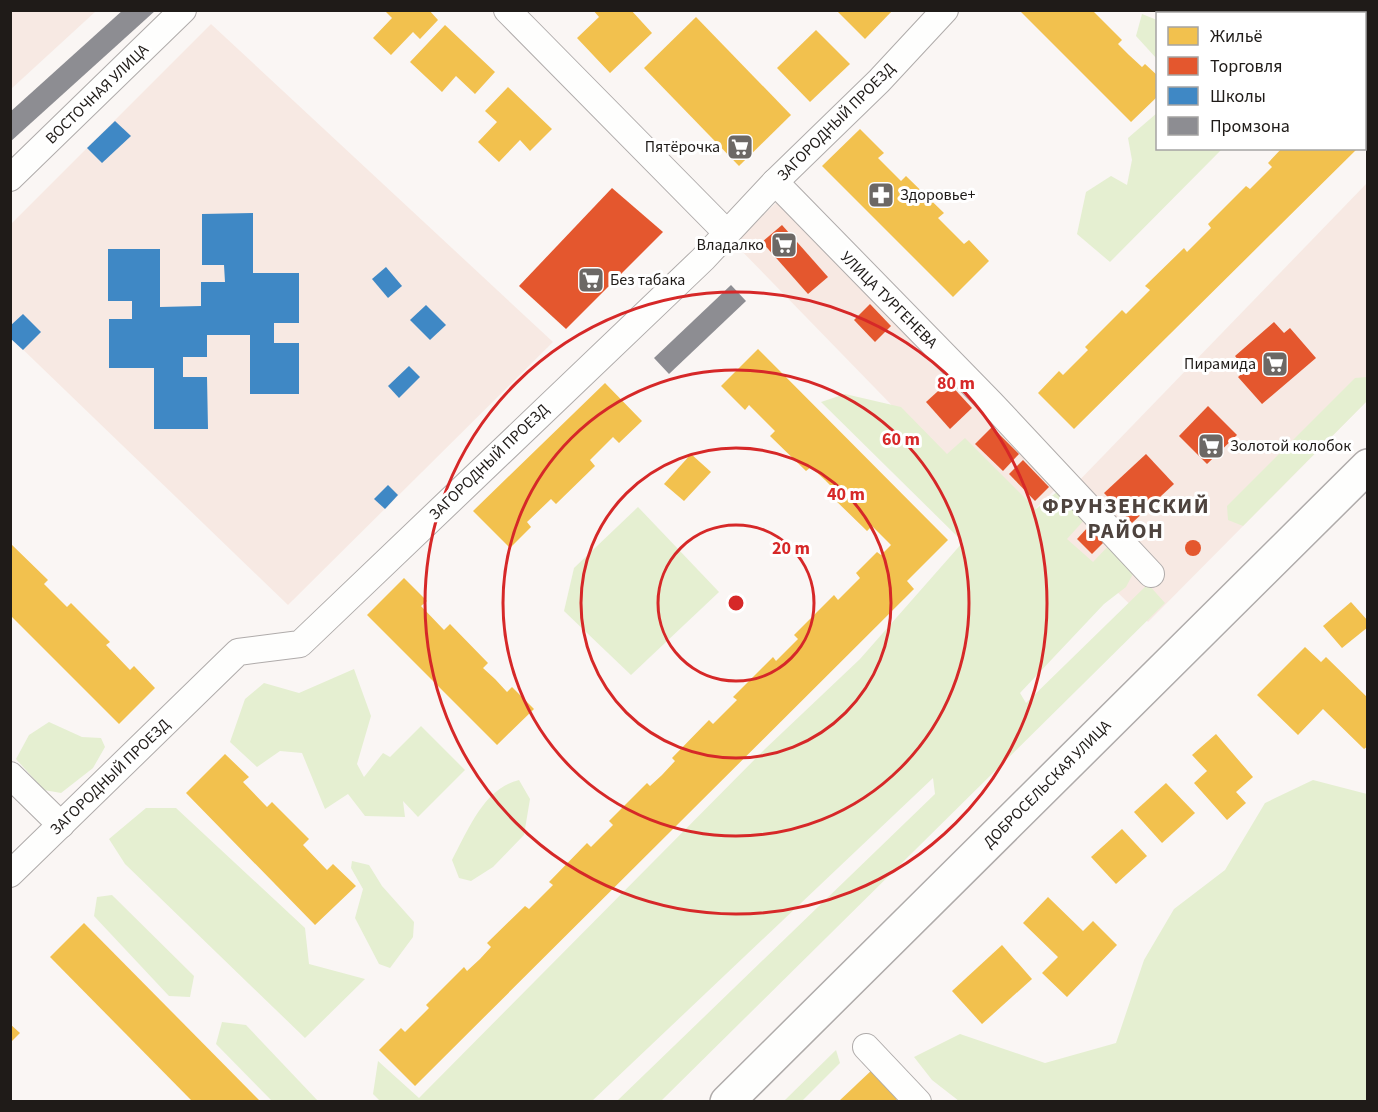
<svg xmlns="http://www.w3.org/2000/svg" width="1378" height="1112" font-family="'Source Sans 3',sans-serif">
<rect width="100%" height="100%" fill="#faf6f4"/>
<g fill="#f7e9e3">
<polygon points="11,10 96,10 96,11 11,89"/>
<polygon points="211,24 553,342 288,605 11,338 10,225"/>
<polygon points="1367,183 1367,401 1148,622 1042,519"/>
<polygon points="780,199 1059,486 1013,530 734,243"/>
</g>
<g fill="#e5efd1">
<polygon points="1142,14 1157,20 1157,59 1136,36"/>
<polygon points="1157,113 1158,148 1222,149 1110,262 1077,234 1086,192 1111,176 1127,185 1132,160 1128,138"/>
<polygon points="1367,377 1367,401 1243,526 1228,520 1227,506 1355,378"/>
<polygon points="845,394 901,407 947,454 965,438 1036,509 1058,491 1086,518 1067,539 1093,562 1112,542 1135,570 1126,587 1104,604 1020,693 1026,703 1148,584 1165,603 661,1101 617,1101 935,794 933,778 592,1101 381,1102 373,1094 378,1061 419,1098 765,749 860,659 963,542 821,402"/>
<polygon points="638,507 719,592 631,675 564,611 574,568"/>
<polygon points="354,669 371,716 357,764 364,777 383,753 390,757 421,726 465,770 418,817 403,801 405,817 365,816 348,794 325,809 302,753 280,751 257,767 230,742 245,699 264,683 299,693"/>
<polygon points="49,722 82,737 101,738 105,747 93,768 61,793 44,790 16,759 29,735"/>
<path d="M 519,780 L 530,799 L 524,835 L 493,867 L 471,881 L 459,878 L 452,860 C 468,831 483,789 519,780 Z"/>
<polygon points="1313,780 1367,794 1367,1101 959,1101 932,1080 914,1057 960,1034 1045,1063 1116,1043 1144,960 1174,909 1225,870 1265,803"/>
<polygon points="146,808 176,808 305,928 309,964 365,979 305,1038 125,864 109,839"/>
<polygon points="352,861 369,865 382,886 414,922 413,937 390,968 379,964 355,918 363,889 351,868"/>
<polygon points="112,895 194,976 190,997 169,996 94,916 97,897"/>
<polygon points="222,1022 246,1025 318,1101 272,1101 216,1044"/>
<polygon points="836,1050 840,1063 802,1101 784,1101"/>
</g>
<g fill="#f2c14e">
<polygon points="384,10 429,10 438,20 420,39 413,32 391,55 373,38 392,18"/>
<polygon points="593,10 631,10 652,33 610,73 577,38 599,17"/>
<polygon points="836,10 893,10 865,39"/>
<polygon points="1019,10 1092,10 1122,40 1118,44 1129,55 1142,67 1145,64 1158,76 1158,96 1131,122"/>
<polygon points="696,17 791,115 739,166 644,68"/>
<polygon points="445,25 495,72 475,94 456,76 442,92 410,62"/>
<polygon points="816,30 850,64 810,102 777,68"/>
<polygon points="1368,64 1368,139 1364,142 1364,67"/>
<polygon points="508,87 552,129 530,151 520,140 499,162 478,142 497,122 485,111"/>
<polygon points="860,129 884,153 878,158 901,181 906,176 944,213 938,218 964,244 969,240 989,261 953,297 822,166"/>
<polygon points="1282,148 1358,148 1074,429 1038,393 1059,371 1063,375 1088,350 1085,347 1122,310 1126,314 1150,290 1145,286 1184,248 1187,252 1211,228 1208,224 1246,186 1250,189 1272,167 1268,163"/>
<polygon points="758,349 948,540 907,581 914,589 415,1086 379,1050 401,1028 405,1032 429,1008 426,1005 464,967 467,971 480,959 491,947 487,943 525,906 529,909 553,885 549,882 587,843 591,847 613,825 609,821 647,783 650,786 662,775 675,761 672,758 709,720 713,724 737,700 733,697 773,657 776,661 798,639 794,635 834,595 838,600 860,578 856,573 877,552 881,555 891,545 872,526 867,531 831,496 836,491 825,480 811,467 806,471 770,436 775,431 749,405 745,410 721,386"/>
<polygon points="605,383 642,421 619,443 613,437 590,460 595,466 556,504 551,499 527,522 531,527 510,548 473,511"/>
<polygon points="691,454 711,472 684,501 664,484"/>
<polygon points="10,543 48,580 44,584 67,607 71,603 110,642 106,645 130,670 134,666 155,688 119,724 10,615"/>
<polygon points="404,578 427,601 421,606 444,630 450,624 488,663 483,668 495,679 507,692 512,687 534,709 497,745 367,615"/>
<polygon points="1351,602 1368,621 1368,627 1342,648 1323,626"/>
<polygon points="1305,647 1321,662 1326,657 1368,698 1368,746 1364,749 1323,709 1298,735 1257,695"/>
<polygon points="1216,734 1253,777 1236,792 1246,803 1227,820 1194,783 1207,771 1192,755"/>
<polygon points="225,754 249,777 243,782 267,807 272,802 309,839 303,845 327,870 333,864 356,886 315,925 186,793"/>
<polygon points="1166,783 1195,813 1162,843 1134,812"/>
<polygon points="1122,829 1147,856 1116,884 1091,857"/>
<polygon points="1048,897 1083,931 1093,921 1117,945 1067,997 1042,973 1058,957 1023,923"/>
<polygon points="84,923 261,1102 191,1100 50,957"/>
<polygon points="1002,945 1032,979 982,1024 952,991"/>
<polygon points="10,1024 20,1033 10,1043"/>
<polygon points="873,1069 899,1097 894,1102 838,1102"/>
</g>
<g fill="#e4572e">
<polygon points="612,188 663,232 566,329 519,286"/>
<polygon points="782,225 828,277 808,294 762,242"/>
<polygon points="870,304 891,326 875,342 854,320"/>
<polygon points="1274,322 1284,333 1290,328 1316,358 1262,404 1238,377 1246,370 1235,356"/>
<polygon points="948,382 972,408 950,429 926,402"/>
<polygon points="1208,406 1237,435 1207,464 1179,436"/>
<polygon points="992,427 1019,454 1003,471 975,444"/>
<polygon points="1146,454 1174,484 1132,523 1104,493"/>
<polygon points="1023,460 1049,487 1035,501 1009,474"/>
<polygon points="1089,526 1105,541 1092,554 1077,539"/>
<circle cx="1193" cy="548" r="8"/>
</g>
<g fill="#3f88c5">
<polygon points="115,121 131,136 102,163 87,148"/>
<polygon points="253,213 253,273 299,273 299,323 274,323 274,343 299,343 299,394 250,394 250,335 207,335 207,357 183,357 183,377 207,377 208,429 154,429 154,368 109,368 109,319 132,319 132,301 108,301 108,249 160,249 160,307 201,306 201,282 225,282 224,265 202,265 202,214"/>
<polygon points="386,267 402,286 388,298 372,279"/>
<polygon points="426,305 446,325 430,340 410,320"/>
<polygon points="23,314 41,332 23,350 10,338 10,326"/>
<polygon points="409,366 420,377 399,398 388,386"/>
<polygon points="388,485 398,495 385,509 374,499"/>
</g>
<g fill="#8d8d92">
<polygon points="123,10 156,10 10,142 10,112"/>
<polygon points="731,285 746,301 669,374 654,358"/>
</g>
<g fill="none" stroke-linecap="round" stroke-linejoin="round">
<defs>
<g id="street">
<polyline points="507,10 726,232"/>
<polyline points="10,178 183,10"/>
<polyline points="775,182 991,403 1151,574"/>
<polyline points="10,775 61,825"/>
<polyline points="10,874 238,652 300,644 703,259 775,182 879,81 945,10"/>
<polyline points="866,1047 918,1102"/>
</g>
<polyline id="primary" points="727,1102 1368,466"/>
</defs>
<use href="#street" stroke="#afabaa" stroke-width="28"/>
<use href="#primary" stroke="#afabaa" stroke-width="36"/>
<use href="#street" stroke="#fefefd" stroke-width="26"/>
<use href="#primary" stroke="#fefefd" stroke-width="33"/>
</g>
<g fill="none" stroke="#d62828" stroke-width="3">
<circle cx="736" cy="603" r="78"/>
<circle cx="736" cy="603" r="155"/>
<circle cx="736" cy="603" r="233"/>
<circle cx="736" cy="603" r="311"/>
</g>
<defs>
<symbol id="supermarket-square" viewBox="-11 -11 22 22"><rect x="-9" y="-9" width="18" height="18" rx="4" fill="#6c6865" stroke="#fff"/><path d="M-6-5.5h2.5l.6 2H6L4.5 2H-2.5L-4.4-4H-6ZM-1.5 3.2a1.3 1.3 0 1 0 .1 0ZM3 3.2a1.3 1.3 0 1 0 .1 0Z" fill="#fff"/></symbol>
<symbol id="pharmacy-square" viewBox="-11 -11 22 22"><rect x="-9" y="-9" width="18" height="18" rx="4" fill="#6c6865" stroke="#fff"/><path d="M-2-6h4v4h4v4h-4v4h-4v-4h-4v-4h4Z" fill="#fff"/></symbol>
</defs>
<g fill-rule="evenodd">
<use href="#supermarket-square" x="725" y="132" width="30" height="30"/>
<use href="#pharmacy-square" x="866" y="180" width="30" height="30"/>
<use href="#supermarket-square" x="769" y="230" width="30" height="30"/>
<use href="#supermarket-square" x="576" y="265" width="30" height="30"/>
<use href="#supermarket-square" x="1260" y="349" width="30" height="30"/>
<use href="#supermarket-square" x="1196" y="431" width="30" height="30"/>
</g>
<g text-anchor="middle" dominant-baseline="central" stroke-width="6" stroke-linejoin="round" paint-order="stroke">
<g font-size="16" fill="#1f1b18" stroke="#fff">
<text transform="translate(97 94) rotate(-44)">ВОСТОЧНАЯ УЛИЦА</text>
<text transform="translate(836 122) rotate(-45)">ЗАГОРОДНЫЙ ПРОЕЗД</text>
<text transform="translate(889 300) rotate(45)">УЛИЦА ТУРГЕНЕВА</text>
<text transform="translate(489 462) rotate(-44)">ЗАГОРОДНЫЙ ПРОЕЗД</text>
<text transform="translate(110 777) rotate(-44)">ЗАГОРОДНЫЙ ПРОЕЗД</text>
<text transform="translate(1047 784) rotate(-45)">ДОБРОСЕЛЬСКАЯ УЛИЦА</text>
</g>
<g font-size="16" fill="#1f1b18" stroke="#fff" text-anchor="end">
<text x="720" y="147">Пятёрочка</text>
<text x="900" y="195" text-anchor="start">Здоровье+</text>
<text x="764" y="245">Владалко</text>
<text x="610" y="280" text-anchor="start">Без табака</text>
<text x="1256" y="364">Пирамида</text>
<text x="1230" y="446" text-anchor="start">Золотой колобок</text>
</g>
<g font-size="22" font-weight="bold" letter-spacing="1.5" fill="#4e433e" stroke="#fff">
<text x="1126" y="506">ФРУНЗЕНСКИЙ<tspan x="1126" dy="25">РАЙОН</tspan></text>
</g>
</g>
<circle cx="736" cy="603" r="9" fill="#d62828" stroke="#fff" stroke-width="3"/>
<g font-size="18" text-anchor="middle" font-weight="bold" fill="#d62828" stroke="#fff" stroke-width="6" stroke-linejoin="round" paint-order="stroke">
<text x="956" y="389">80 m</text>
<text x="901" y="445">60 m</text>
<text x="846" y="500">40 m</text>
<text x="791" y="554">20 m</text>
</g>
<rect width="1378" height="1112" fill="none" stroke="#1f1b18" stroke-width="24"/>
<rect x="1156" y="12" width="210" height="138" fill="#ffffff" stroke="#a5a4a3" stroke-width="1.5"/>
<rect x="1168" y="27" width="30" height="18" fill="#f2c14e" stroke="#a5a4a3" stroke-width="1.5"/>
<text x="1210" y="42" font-size="18" fill="#1f1b18">Жильё</text>
<rect x="1168" y="57" width="30" height="18" fill="#e4572e" stroke="#a5a4a3" stroke-width="1.5"/>
<text x="1210" y="72" font-size="18" fill="#1f1b18">Торговля</text>
<rect x="1168" y="87" width="30" height="18" fill="#3f88c5" stroke="#a5a4a3" stroke-width="1.5"/>
<text x="1210" y="102" font-size="18" fill="#1f1b18">Школы</text>
<rect x="1168" y="117" width="30" height="18" fill="#8d8d92" stroke="#a5a4a3" stroke-width="1.5"/>
<text x="1210" y="132" font-size="18" fill="#1f1b18">Промзона</text>
</svg>
